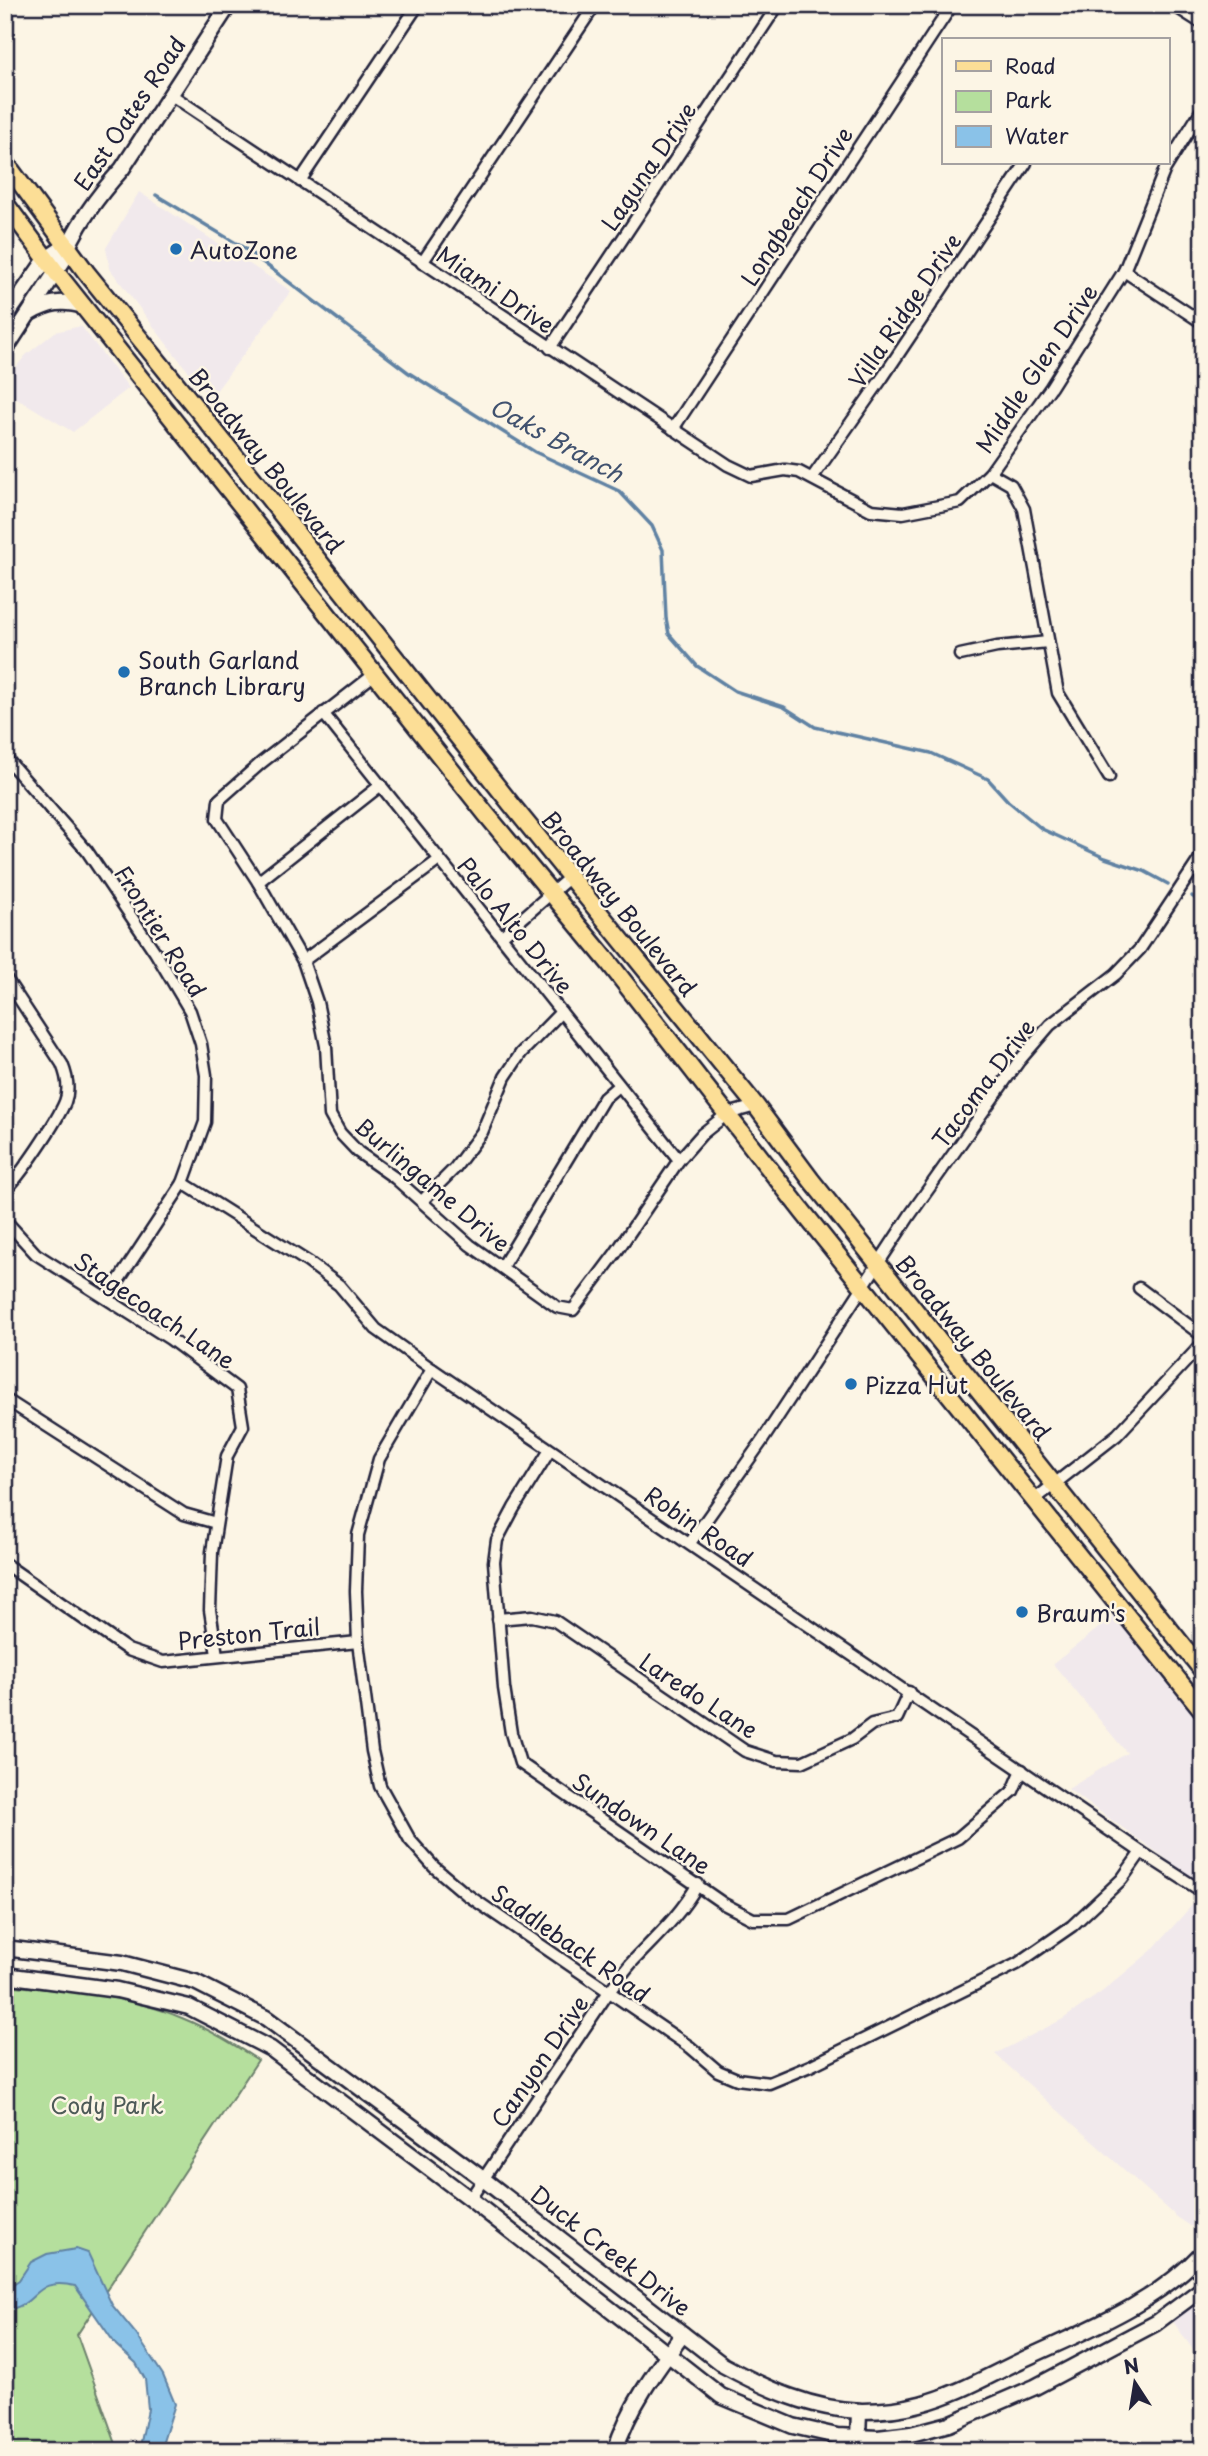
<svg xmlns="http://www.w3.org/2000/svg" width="1208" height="2456" font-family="'Playpen Sans',sans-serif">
<rect width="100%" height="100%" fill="#fcf5e5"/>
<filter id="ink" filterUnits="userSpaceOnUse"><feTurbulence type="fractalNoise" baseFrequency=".0143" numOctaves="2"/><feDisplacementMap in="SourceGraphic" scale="14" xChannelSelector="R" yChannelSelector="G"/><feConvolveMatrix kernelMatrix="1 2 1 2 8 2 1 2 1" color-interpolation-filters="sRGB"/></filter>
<g filter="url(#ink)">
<g fill="#f1e9ec">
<polygon points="139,192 291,291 210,399 169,347 110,269 106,248"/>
<polygon points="81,326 129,388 73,432 5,391 5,380 26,355 55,332"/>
<polygon points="1115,1615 1203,1727 1203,1885 1068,1789 1127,1753 1053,1664"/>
<polygon points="1203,1893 1203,2226 1198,2231 1177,2217 995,2054 1063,2019 1103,1991 1151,1951"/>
<polygon points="1203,2288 1203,2364 1172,2320"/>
</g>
<path fill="#b5df9d" stroke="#6c806c" stroke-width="2" d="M 5,1985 C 63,1990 127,1995 182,2018 C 209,2029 233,2044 258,2060 L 77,2335 L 116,2444 L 114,2451 L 5,2451 Z"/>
<path fill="#8ac2e8" stroke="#6082a3" stroke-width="2" d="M 76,2249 L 88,2253 L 112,2305 L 136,2334 L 163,2375 L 175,2404 L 160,2451 L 139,2451 L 148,2409 L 145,2379 L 136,2363 L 116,2345 L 75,2286 C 31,2276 41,2306 5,2310 L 5,2289 L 19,2280 L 31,2262 L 47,2254 Z"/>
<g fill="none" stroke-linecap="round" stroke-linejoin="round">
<g stroke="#6082a3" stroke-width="3.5">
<polyline points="156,195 244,248 409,373 535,452 619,491 652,526 663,550 666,618 669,634 697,666 735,691 784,707 815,727 931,753 988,779 1008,801 1042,829 1105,858 1144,871 1168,884"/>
<polyline points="1192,896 1203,904"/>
</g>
<defs>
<g id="street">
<polyline points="1173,5 1203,24"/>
<polyline points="170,94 728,465 751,476 785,470 799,472 871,510 903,513 960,502 990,473 1051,387 1124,271 1165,169 1203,108"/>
<polyline points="300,181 418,5"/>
<polyline points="422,263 595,5"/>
<polyline points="1124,271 1203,323"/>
<polyline points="550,348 778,5"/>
<polyline points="673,429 952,5"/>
<polyline points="990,473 1011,485 1024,509 1058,693 1109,777"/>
<polyline points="812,478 883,377 1026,163"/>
<polyline points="960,655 997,647 1048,642"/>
<polyline points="376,673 261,763 219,800 217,819 258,882 303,961 317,1002 326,1046 330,1115 340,1133 358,1152 395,1178 470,1245 557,1307 573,1310 615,1254 679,1160 702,1134 727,1114 756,1106"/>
<polyline points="323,713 679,1160"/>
<polyline points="5,757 87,851 155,952 190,1011 201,1044 206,1075 205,1122 183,1183 107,1298"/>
<polyline points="258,882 381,785"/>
<polyline points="502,936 571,876"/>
<polyline points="303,961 439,860"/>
<path d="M 5,977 L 62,1064 C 67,1076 70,1089 65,1102 C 57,1121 20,1177 5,1190"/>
<polyline points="183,1183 308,1262 339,1285 376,1329 432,1369 1141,1852 1203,1892"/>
<polyline points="422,1201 455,1168 482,1132 505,1077 521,1053 561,1012"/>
<polyline points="5,1220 36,1254 170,1339 237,1389 243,1426 227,1456 212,1552 210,1610 217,1655"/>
<polyline points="502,1267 604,1098 618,1086"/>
<polyline points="1139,1288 1203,1336"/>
<polyline points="432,1369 379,1459 358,1535 356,1591 358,1642 372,1751 380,1786 410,1840 434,1867 466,1894 690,2047 718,2071 737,2079 769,2083 810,2066 1017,1964 1072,1926 1122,1879 1141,1852"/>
<polyline points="5,1399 184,1514 216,1523"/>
<polyline points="550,1450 514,1508 497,1540 494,1562 504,1688 511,1733 520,1763 724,1904 753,1919 789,1919 958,1838 1013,1791 1022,1770"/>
<polyline points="1034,1500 1117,1435 1203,1343"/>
<polyline points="690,1543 762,1441 910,1215 1019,1061 1050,1025 1116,974 1140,949 1203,854"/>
<polyline points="5,1564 128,1650 163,1662 358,1642"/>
<polyline points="498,1619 532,1616 555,1621 745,1751 776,1761 802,1762 852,1739 872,1724 897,1718 909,1692"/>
<path d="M 470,2199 L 608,1993 C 617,1982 625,1969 635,1959 C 660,1933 680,1915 698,1884"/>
</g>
<g id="secondary">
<path d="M 30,313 C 50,302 62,300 84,306"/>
<polyline points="5,318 46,259 67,245"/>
<path d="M 5,350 L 63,261 C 72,230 100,193 122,169 L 229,5"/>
<path d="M 5,1948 L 122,1963 L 195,1982 L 266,2018 L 483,2179 L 723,2365 C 765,2388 813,2410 862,2411 C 881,2411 902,2409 920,2404 C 956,2395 990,2375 1022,2360 C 1086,2330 1154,2305 1203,2252"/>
<polyline points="5,1975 117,1990 189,2007 271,2049 470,2199 721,2396 793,2426 837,2436 878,2438 911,2434 949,2424 1035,2387 1156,2323 1203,2288"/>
<polyline points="858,2439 859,2411"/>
<path d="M 615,2451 C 628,2408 656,2370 683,2334"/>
</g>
<g id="primary">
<polyline points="5,162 86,272 260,487 511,804 756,1106 811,1180 1203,1671"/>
<polyline points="5,203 56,272 486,814 610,964 803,1212 1203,1711"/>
</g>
</defs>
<use href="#street" stroke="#22223b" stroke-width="15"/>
<use href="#secondary" stroke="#22223b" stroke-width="19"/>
<use href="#primary" stroke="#22223b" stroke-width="21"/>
<use href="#street" stroke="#fcf5e5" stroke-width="10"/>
<use href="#secondary" stroke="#fcf5e5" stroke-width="14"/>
<use href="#primary" stroke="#fcde96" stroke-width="16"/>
</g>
</g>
<g fill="#1f6fb2" stroke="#fcf5e5" stroke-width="2.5">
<circle cx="176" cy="249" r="7"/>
<circle cx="124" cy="672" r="7"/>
<circle cx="851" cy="1384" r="7"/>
<circle cx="1022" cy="1612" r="7"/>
</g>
<g text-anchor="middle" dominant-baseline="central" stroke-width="5" stroke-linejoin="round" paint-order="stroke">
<g font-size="23" fill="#22223b" stroke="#fcf5e5">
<text transform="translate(129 113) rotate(-56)">East Oates Road</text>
<text transform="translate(648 166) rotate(-56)">Laguna Drive</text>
<text transform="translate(796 206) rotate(-57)">Longbeach Drive</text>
<text transform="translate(496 289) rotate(34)">Miami Drive</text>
<text transform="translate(904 310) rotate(-56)">Villa Ridge Drive</text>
<text transform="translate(1036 368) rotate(-56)">Middle Glen Drive</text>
<text transform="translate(267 460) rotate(51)">Broadway Boulevard</text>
<text transform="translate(620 903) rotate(51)">Broadway Boulevard</text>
<text transform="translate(516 925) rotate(51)">Palo Alto Drive</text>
<text transform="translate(161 931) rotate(58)">Frontier Road</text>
<text transform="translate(983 1083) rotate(-53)">Tacoma Drive</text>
<text transform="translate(433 1184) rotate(40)">Burlingame Drive</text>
<text transform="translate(155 1310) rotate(34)">Stagecoach Lane</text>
<text transform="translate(974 1347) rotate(51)">Broadway Boulevard</text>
<text transform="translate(699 1526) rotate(34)">Robin Road</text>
<text transform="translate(249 1633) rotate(-6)">Preston Trail</text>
<text transform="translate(699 1695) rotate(33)">Laredo Lane</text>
<text transform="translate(642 1823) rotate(34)">Sundown Lane</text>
<text transform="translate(571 1943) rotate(35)">Saddleback Road</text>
<text transform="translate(539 2061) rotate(-56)">Canyon Drive</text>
<text transform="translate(611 2250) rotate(38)">Duck Creek Drive</text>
</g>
<g font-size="23" fill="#22223b" stroke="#fcf5e5" text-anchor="start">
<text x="190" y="249">AutoZone</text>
<text x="138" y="659">South Garland<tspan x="138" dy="26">Branch Library</tspan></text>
<text x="865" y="1384">Pizza Hut</text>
<text x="1036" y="1612">Braum's</text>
</g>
<g font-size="23" fill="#4e5b58" stroke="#fcf5e5">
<text x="107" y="2104">Cody Park</text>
</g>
<g font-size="24" font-style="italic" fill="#41526f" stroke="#fcf5e5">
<text transform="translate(557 439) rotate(29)">Oaks Branch</text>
</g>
</g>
<rect width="1208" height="2456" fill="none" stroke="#fcf5e5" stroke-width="28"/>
<rect x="14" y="14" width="1180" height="2428" fill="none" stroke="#22223b" stroke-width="2.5" filter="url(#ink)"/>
<rect x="942" y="38" width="228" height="126" fill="#fcf5e5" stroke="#a5a1a1" stroke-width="2"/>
<rect x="956" y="61" width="35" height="10" fill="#fcde96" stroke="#a5a1a1" stroke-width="2"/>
<text x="1005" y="74" font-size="21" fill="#22223b">Road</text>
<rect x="956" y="91" width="35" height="21" fill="#b5df9d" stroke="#a5a1a1" stroke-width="2"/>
<text x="1005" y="108" font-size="21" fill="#22223b">Park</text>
<rect x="956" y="126" width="35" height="21" fill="#8ac2e8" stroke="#a5a1a1" stroke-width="2"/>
<text x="1005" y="144" font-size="21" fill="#22223b">Water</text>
<g transform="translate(1135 2383) rotate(348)" stroke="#fcf5e5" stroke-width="5" paint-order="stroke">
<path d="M0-5L12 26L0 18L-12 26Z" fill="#22223b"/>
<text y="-10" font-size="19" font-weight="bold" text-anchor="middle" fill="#22223b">N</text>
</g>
</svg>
